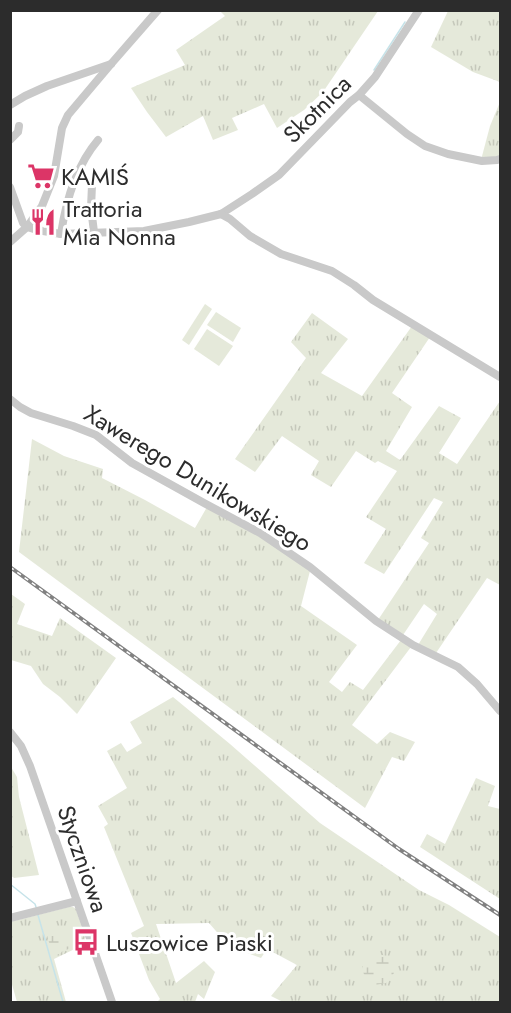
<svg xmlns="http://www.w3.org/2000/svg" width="511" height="1013" font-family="Jost,sans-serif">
<defs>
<pattern id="grass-tufts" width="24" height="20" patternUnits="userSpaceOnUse" patternTransform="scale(1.5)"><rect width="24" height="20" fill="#e5e9da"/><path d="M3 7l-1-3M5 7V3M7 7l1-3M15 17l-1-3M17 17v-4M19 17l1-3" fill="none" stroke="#c5c8bb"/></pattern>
<pattern id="wetland-marsh" width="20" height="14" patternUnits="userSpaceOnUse" patternTransform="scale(1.5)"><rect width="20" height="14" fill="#e5e9da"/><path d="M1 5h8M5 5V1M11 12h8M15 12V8" fill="none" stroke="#c5c8bb"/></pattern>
</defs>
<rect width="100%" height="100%" fill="#fff"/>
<g fill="url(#grass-tufts)">
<polygon points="220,11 378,11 323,92 304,110 277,128 264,104 232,118 238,130 213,140 203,116 166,137 147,112 131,88 185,65 176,50 225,16"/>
<polygon points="448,11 500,11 500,82 473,72 431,47"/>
<polygon points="500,102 500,158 481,160 490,126"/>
<polygon points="312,313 348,339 321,373 362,396 412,326 430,337 392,393 412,407 386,451 400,460 439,406 461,418 439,453 457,464 500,401 500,585 487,578 436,653 418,645 437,614 424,604 403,635 378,620 429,543 421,538 443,502 434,498 384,574 364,563 386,529 366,517 397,471 378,461 375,463 356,451 331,487 311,475 319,461 282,436 255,472 235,459 306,358 291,342"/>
<polygon points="32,439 64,456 103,469 102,478 145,500 195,528 207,507 257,534 310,571 301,606 357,645 329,682 342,692 350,682 363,690 401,640 411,647 352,725 377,744 390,732 415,742 404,761 392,757 365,808 19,552"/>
<polygon points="11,594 25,604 17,624 52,636 60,618 116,658 77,714 60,697 43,684 31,666 11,660"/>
<polygon points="173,697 230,744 320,823 419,890 449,905 500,937 500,1002 283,1002 271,996 297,965 267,949 261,958 229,946 209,923 156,924 176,983 204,961 215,972 204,999 198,994 195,1002 157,1002 160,999 149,980 131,933 144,926 104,827 108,824 98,806 127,788 107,751 121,743 127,752 142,743 130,722"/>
<polygon points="11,767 17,777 19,797 39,875 14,878 11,875"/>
<polygon points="476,778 495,786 488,806 500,809 500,899 420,847 427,834 445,844"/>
<polygon points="69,907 73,907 76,909 85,937 85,944 54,959 66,1002 17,1002 11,981 10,922"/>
</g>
<g fill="url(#wetland-marsh)">
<polygon points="44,924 55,931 72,947 53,957"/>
<path d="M 383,955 L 391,965 L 394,973 L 386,983 L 375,985 C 367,978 361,975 363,964 L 372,956 Z"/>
</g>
<g fill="#e5e9da">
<polygon points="205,304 212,309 189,345 182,340"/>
<polygon points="216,312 241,328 233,342 207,325"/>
<polygon points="207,329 233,346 219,366 194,349"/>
</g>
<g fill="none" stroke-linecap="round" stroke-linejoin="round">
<g stroke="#c6e3e9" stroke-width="1.5">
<polyline points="374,70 405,22"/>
<polyline points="10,884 35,904 36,907"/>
<polyline points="38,915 63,1002"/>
</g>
<g stroke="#c9c9c9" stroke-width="8">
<polyline points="359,95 407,134 425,146 448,154 482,161 497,160 500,159"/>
<polyline points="10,105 25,96 47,86 111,64"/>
<polyline points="10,140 18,132 19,126"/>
<polyline points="92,185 91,208 94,232"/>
<polyline points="10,187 23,223 27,227 37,230 61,234 144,231 189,222 221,214 252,194 279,175 350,102 359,95 375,77 419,10"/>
<polyline points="221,214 230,219 250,236 281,254 332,271 354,285 373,300 500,377"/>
<path d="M 61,234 C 66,200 76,166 98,140"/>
<polyline points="10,242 27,227 42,206 54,176 62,128 68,115 111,64 158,10"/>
<polyline points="10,399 20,407 31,413 73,426 96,435 132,463 204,503 260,533 310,567 376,621 413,645 458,667 477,684 500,711"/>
<polyline points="10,732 21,746 30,766 112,1002"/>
<polyline points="10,918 77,901"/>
</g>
<defs>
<polyline id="rail" points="10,567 399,849 500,915"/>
</defs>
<use href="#rail" stroke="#818181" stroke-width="4"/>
<use href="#rail" stroke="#fff" stroke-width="1.5" stroke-dasharray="4.5" stroke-linecap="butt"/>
</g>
<defs>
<symbol id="supermarket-bare" viewBox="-9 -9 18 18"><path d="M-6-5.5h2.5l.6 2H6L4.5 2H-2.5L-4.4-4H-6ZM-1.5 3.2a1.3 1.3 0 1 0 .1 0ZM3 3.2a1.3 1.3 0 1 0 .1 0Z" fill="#dc3567" stroke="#fff" stroke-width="2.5" paint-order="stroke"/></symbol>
<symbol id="restaurant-bare" viewBox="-9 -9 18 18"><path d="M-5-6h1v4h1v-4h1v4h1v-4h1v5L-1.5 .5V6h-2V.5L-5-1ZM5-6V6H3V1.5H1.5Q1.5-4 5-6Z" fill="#dc3567" stroke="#fff" stroke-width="2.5" paint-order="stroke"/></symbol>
<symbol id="bus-bare" viewBox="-9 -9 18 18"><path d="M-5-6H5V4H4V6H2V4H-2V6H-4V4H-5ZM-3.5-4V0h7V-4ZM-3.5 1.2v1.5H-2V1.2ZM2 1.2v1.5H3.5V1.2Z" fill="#dc3567" stroke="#fff" stroke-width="2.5" paint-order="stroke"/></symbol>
</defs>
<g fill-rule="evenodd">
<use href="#supermarket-bare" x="22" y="157" width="38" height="38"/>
<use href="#restaurant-bare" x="24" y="203" width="38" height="38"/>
<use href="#bus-bare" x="67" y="923" width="38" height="38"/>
</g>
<g text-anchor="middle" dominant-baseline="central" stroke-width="6" stroke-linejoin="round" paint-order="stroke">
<g font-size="24" fill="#2c2c2c" stroke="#fff">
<text transform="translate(317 109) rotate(-45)">Skotnica</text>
<text transform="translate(198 478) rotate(31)">Xawerego Dunikowskiego</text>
<text transform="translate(83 859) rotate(71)">Styczniowa</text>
</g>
<g font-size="24" fill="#2c2c2c" stroke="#fff" text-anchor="start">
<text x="61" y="176">KAMIŚ</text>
<text x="63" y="208">Trattoria<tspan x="63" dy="28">Mia Nonna</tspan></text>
<text x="106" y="942">Luszowice Piaski</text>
</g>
</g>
<rect width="511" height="1013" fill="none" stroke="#2c2c2c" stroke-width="24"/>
</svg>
